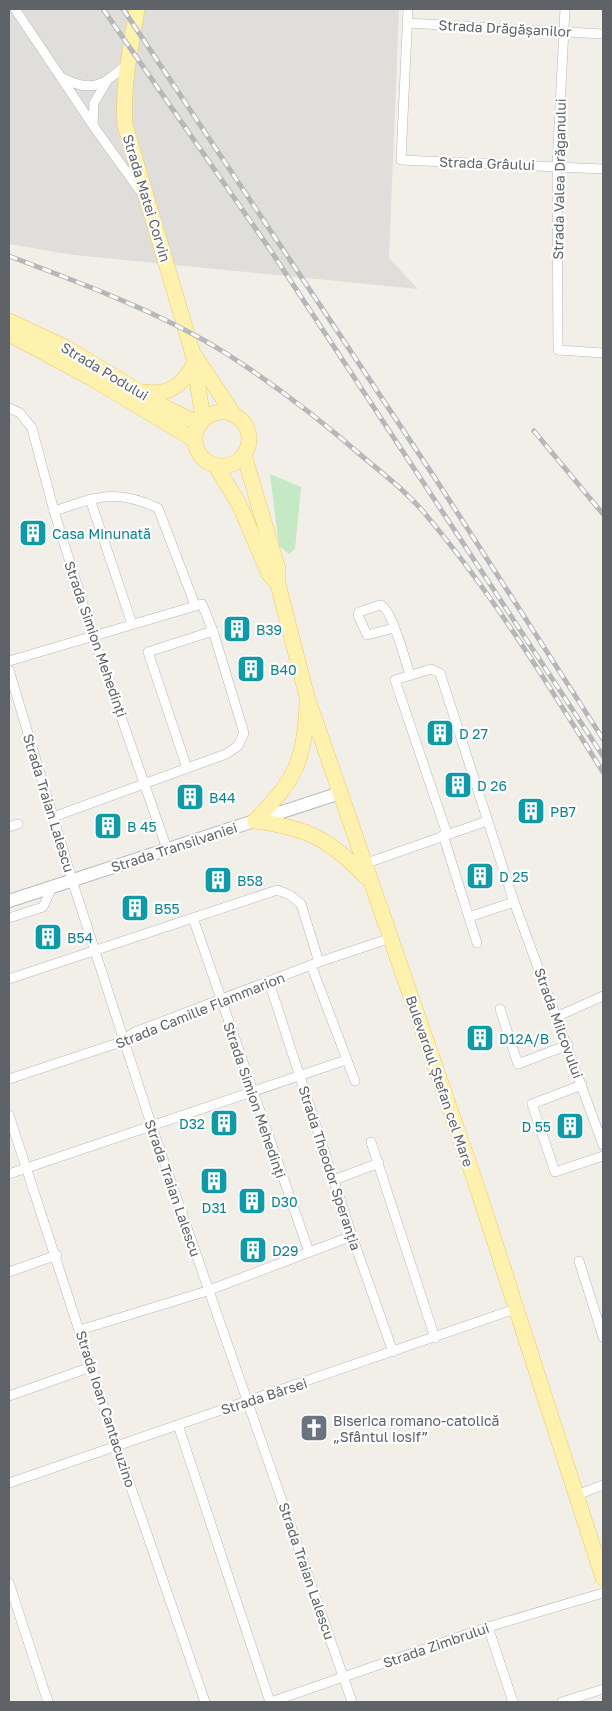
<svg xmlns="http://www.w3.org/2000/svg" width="612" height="1711" font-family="'Golos Text',sans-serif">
<rect width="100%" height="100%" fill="#f1efe8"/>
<polygon fill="#e0deda" points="9,9 399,9 389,258 418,289 74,255 9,244"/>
<polygon fill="#c5e8c5" points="270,474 301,487 295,549 289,554 279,546"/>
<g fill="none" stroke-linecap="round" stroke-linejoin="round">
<defs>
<g id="street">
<polyline points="15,9 94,127 141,192"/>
<polyline points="408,9 401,160 603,169"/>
<polyline points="565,9 557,166 558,350 603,353"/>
<polyline points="407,23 603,34"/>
<path d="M 63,78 C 92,94 104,84 126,65"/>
<polyline points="93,124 94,103 107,81"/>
<polyline points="9,408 20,413 32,428 54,511 93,636 167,849"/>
<polyline points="90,499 132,624"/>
<path d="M 54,511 C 97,497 115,488 158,508 L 195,605"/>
<path d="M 394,628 L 367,635 L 358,615 L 359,612 L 380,605 C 391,606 406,663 410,675"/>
<polyline points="9,661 202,604 213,631 244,733 238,746 226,754 53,817"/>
<polyline points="9,670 72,880 152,1127 352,1702"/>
<polyline points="187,768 148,652 213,631"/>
<polyline points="9,827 18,824"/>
<polyline points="447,834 395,680 431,669 440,673 514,902 603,1145"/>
<polyline points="443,835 477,943"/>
<polyline points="364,864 487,821"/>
<polyline points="469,917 514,902"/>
<polyline points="9,918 43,907 52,887"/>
<polyline points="193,918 309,1252"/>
<polyline points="311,965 355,1081"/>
<polyline points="9,979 277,890 290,895 301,904 319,962"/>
<polyline points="269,982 352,1236 393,1352"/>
<polyline points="500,1009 518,1064 568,1045"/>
<polyline points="558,1016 603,996"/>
<polyline points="9,1079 115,1044 135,1032 319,962 391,938"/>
<polyline points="582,1085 532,1104 555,1172 603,1156"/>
<polyline points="9,1115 117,1447 205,1702"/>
<polyline points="371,1142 435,1338"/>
<polyline points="9,1174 346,1060"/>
<polyline points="334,1180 379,1163"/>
<polyline points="579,1261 603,1337"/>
<polyline points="9,1272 57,1255"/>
<polyline points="80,1330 207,1291 352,1236"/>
<polyline points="9,1396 91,1367"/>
<polyline points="178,1425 270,1702"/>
<polyline points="9,1483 518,1308"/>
<polyline points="577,1495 603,1485"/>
<polyline points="9,1583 48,1702"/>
<polyline points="488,1627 513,1702"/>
<polyline points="271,1702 488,1627 603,1593"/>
<polyline points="562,1702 603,1689"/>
</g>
<polyline id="secondary" points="9,901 340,793"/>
<g id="primary">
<path d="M 137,9 C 131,48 122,85 125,125 L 193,354 L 203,419"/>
<polyline points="9,321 65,347 170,410 200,424"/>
<polyline points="9,334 91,378 195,440"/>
<polyline points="195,356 234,415"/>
<path d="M 143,392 C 168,396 182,386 194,364"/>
<circle cx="222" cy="439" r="27"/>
<polyline points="244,455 278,569 278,584 307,697 478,1190 603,1578"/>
<polyline points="216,466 239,504 269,574 278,584"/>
<path d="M 255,821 C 295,779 304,764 307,704"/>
<path d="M 255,821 C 309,828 329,839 366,877"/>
</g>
</defs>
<use href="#street" stroke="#b5b8bc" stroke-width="10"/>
<use href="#secondary" stroke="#b6babf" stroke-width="14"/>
<use href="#primary" stroke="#f2c960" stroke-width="16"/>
<use href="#street" stroke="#fff" stroke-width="9"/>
<use href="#secondary" stroke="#fff" stroke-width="12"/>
<use href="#primary" stroke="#fff2af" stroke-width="15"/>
<defs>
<g id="rail">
<polyline points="103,9 269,248 603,756"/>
<polyline points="123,9 433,475 603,739"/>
<path d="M 9,256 C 81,283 162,313 227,354 C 275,385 321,420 363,457 C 385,475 408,493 426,515 C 493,594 548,685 603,772"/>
<polyline points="534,431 603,514"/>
</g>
</defs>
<use href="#rail" stroke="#b6b7b8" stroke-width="5"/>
<use href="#rail" stroke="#fff" stroke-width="3" stroke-dasharray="9" stroke-linecap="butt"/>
</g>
<defs>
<symbol id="building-square" viewBox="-11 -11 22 22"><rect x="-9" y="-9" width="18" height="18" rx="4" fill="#0f9aa8" stroke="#fff"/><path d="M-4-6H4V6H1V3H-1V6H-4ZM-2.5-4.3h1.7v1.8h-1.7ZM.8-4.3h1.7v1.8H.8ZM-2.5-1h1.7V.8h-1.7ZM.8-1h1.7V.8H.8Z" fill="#fff"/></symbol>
<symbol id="church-square" viewBox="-11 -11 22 22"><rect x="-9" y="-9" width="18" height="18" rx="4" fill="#6b7280" stroke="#fff"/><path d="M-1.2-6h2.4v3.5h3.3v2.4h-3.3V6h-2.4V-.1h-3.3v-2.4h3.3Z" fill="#fff"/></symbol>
</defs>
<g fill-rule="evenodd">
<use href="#building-square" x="17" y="517" width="32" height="32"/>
<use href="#building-square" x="221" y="613" width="32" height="32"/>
<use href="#building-square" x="235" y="653" width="32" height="32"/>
<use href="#building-square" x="424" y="717" width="32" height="32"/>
<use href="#building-square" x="442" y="769" width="32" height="32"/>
<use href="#building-square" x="174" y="781" width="32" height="32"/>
<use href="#building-square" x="515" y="795" width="32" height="32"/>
<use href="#building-square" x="92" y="810" width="32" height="32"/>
<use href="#building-square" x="464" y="860" width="32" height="32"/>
<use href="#building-square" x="202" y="864" width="32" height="32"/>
<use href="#building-square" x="119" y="892" width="32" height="32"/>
<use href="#building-square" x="32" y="921" width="32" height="32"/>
<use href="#building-square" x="464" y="1022" width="32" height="32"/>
<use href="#building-square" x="208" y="1107" width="32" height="32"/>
<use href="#building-square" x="554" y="1110" width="32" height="32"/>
<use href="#building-square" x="198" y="1165" width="32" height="32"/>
<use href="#building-square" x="236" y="1185" width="32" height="32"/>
<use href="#building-square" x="237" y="1234" width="32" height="32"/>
<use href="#church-square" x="298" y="1412" width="32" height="32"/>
</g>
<g text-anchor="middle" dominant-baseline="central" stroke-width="4.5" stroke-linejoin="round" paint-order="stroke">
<g font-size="14" fill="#5f6368" stroke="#fff">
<text transform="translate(505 28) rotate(3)">Strada Drăgășanilor</text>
<text transform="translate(487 163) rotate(2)">Strada Grâului</text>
<text transform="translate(559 179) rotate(-89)">Strada Valea Drăganului</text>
<text transform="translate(147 198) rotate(73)">Strada Matei Corvin</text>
<text transform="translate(105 371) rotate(31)">Strada Podului</text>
<text transform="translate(96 639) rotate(71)">Strada Simion Mehedinți</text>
<text transform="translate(49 803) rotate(73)">Strada Traian Lalescu</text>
<text transform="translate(174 847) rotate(-18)">Strada Transilvaniei</text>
<text transform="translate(200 1010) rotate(-22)">Strada Camille Flammarion</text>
<text transform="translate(559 1023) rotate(70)">Strada Milcovului</text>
<text transform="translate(440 1081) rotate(71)">Bulevardul Ștefan cel Mare</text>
<text transform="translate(255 1100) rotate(71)">Strada Simion Mehedinți</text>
<text transform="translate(330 1168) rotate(72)">Strada Theodor Speranția</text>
<text transform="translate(173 1188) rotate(71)">Strada Traian Lalescu</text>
<text transform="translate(264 1396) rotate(-18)">Strada Bârsei</text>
<text transform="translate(106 1409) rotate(72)">Strada Ioan Cantacuzino</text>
<text transform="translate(307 1571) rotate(71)">Strada Traian Lalescu</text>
<text transform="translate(436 1645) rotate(-19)">Strada Zimbrului</text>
</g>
<g font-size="14" fill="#0d838f" stroke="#fff" text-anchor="start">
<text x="52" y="533">Casa Minunată</text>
<text x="256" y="629">B39</text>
<text x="270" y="669">B40</text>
<text x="459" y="733">D 27</text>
<text x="477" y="785">D 26</text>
<text x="209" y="797">B44</text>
<text x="550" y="811">PB7</text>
<text x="127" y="826">B 45</text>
<text x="499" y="876">D 25</text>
<text x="237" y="880">B58</text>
<text x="154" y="908">B55</text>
<text x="67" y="937">B54</text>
<text x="499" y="1038">D12A/B</text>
<text x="205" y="1123" text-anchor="end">D32</text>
<text x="551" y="1126" text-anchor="end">D 55</text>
<text x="271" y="1201">D30</text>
<text x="214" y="1207" text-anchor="middle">D31</text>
<text x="272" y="1250">D29</text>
</g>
<g font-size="14" fill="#5b616d" stroke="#fff" text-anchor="start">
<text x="333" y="1420">Biserica romano-catolică<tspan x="333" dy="16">„Sfântul Iosif”</tspan></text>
</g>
</g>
<rect width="612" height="1711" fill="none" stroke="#5f6368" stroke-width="20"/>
</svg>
